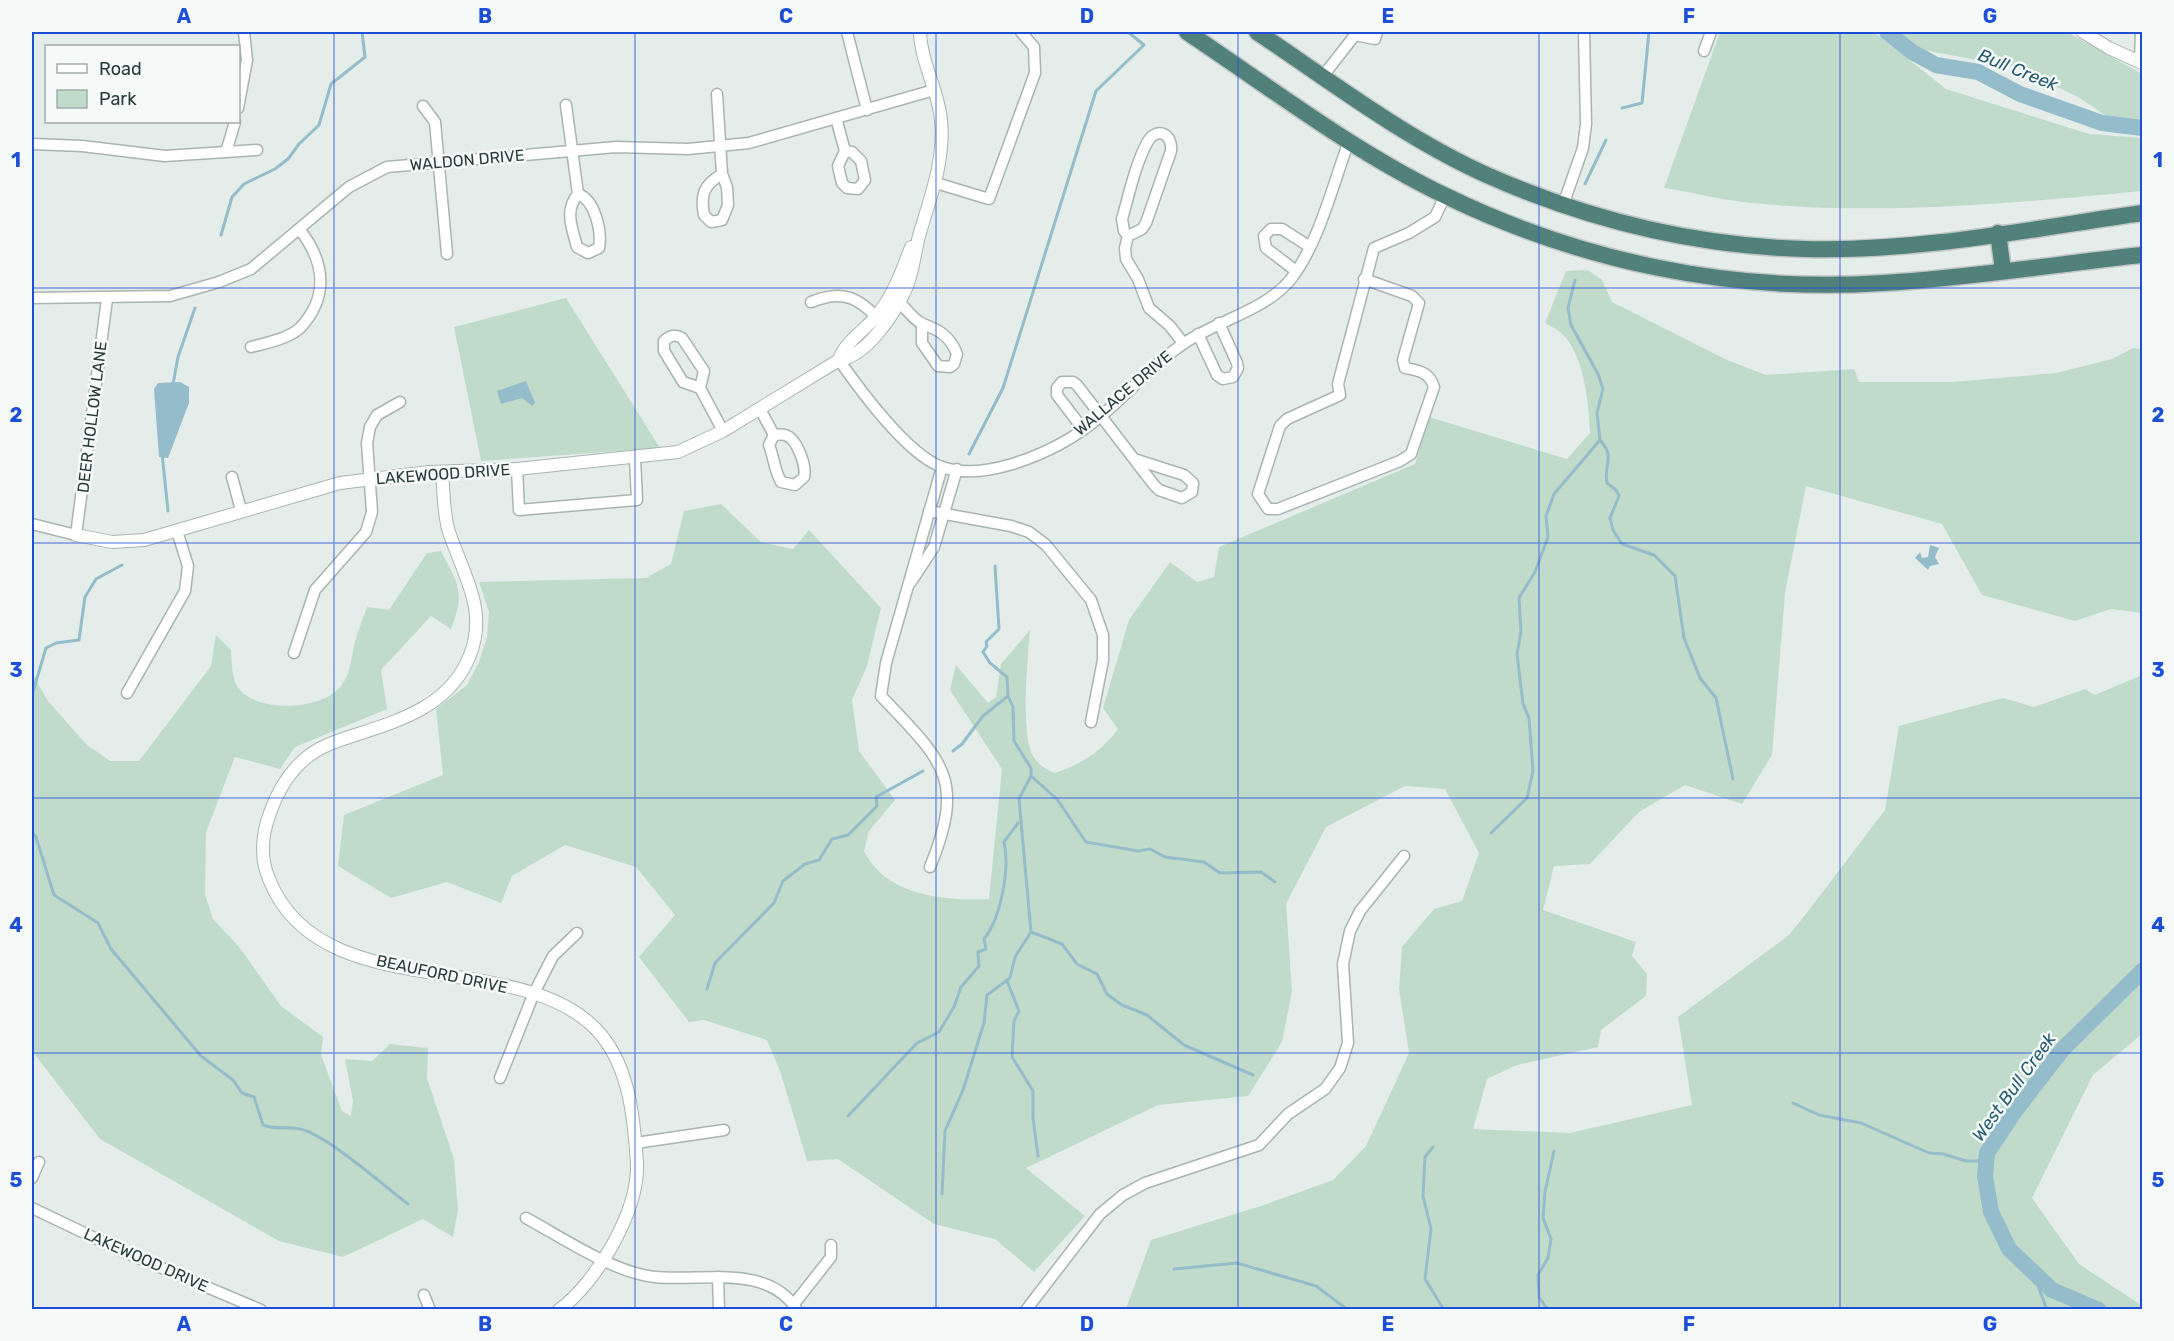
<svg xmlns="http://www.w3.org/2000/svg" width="2174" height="1341" font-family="Rubik,sans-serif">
<rect width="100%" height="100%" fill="#e5edea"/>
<g fill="#c1dbcb">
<path d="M 1720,32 L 1874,32 L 1946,89 L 2089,134 L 2142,138 L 2142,191 C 2016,203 1890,215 1763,204 C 1730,202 1696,193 1664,188 Z"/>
<polygon points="1894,32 2067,32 2142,74 2142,123 2114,121 2078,97 2016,67 1917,49"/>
<path d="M 1588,270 L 1602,280 L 1612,302 L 1727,360 L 1766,375 L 1854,369 L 1859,382 L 1952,382 L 2056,373 L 2112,359 L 2133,348 L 2142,349 L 2142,613 L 2111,609 L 2075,621 L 1982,595 L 1942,524 L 1806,486 L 1785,593 L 1772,755 L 1742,804 L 1685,785 L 1639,812 L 1590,864 L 1554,866 L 1543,910 L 1636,942 L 1632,956 L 1647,974 L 1646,996 L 1601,1030 L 1598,1047 L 1517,1065 L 1487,1079 L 1473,1129 L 1570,1133 L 1692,1105 L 1678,1017 L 1789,935 L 1802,919 L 1885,810 L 1899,726 L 2003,698 L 2034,707 L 2085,689 L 2095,695 L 2142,675 L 2142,1034 L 2093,1075 L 2032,1198 L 2079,1264 L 2141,1305 L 2137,1309 L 1126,1309 L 1151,1240 L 1264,1205 L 1333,1180 L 1366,1146 L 1409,1053 L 1399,989 L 1402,947 L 1434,909 L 1462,901 L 1479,853 L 1445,789 L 1405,786 L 1326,827 L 1286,904 L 1292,991 L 1282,1042 L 1248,1096 L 1158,1105 L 1026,1168 L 1085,1216 L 1034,1272 L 995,1239 L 934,1224 L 838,1159 L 807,1161 L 781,1074 L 767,1040 L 704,1020 L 689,1022 L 639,957 L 675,915 L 636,867 L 565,845 L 512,876 L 501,903 L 447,882 L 391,898 L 338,866 L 344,815 L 443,775 L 436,709 L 467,685 L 479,662 L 487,637 L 489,612 L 479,582 L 646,578 L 671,564 L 684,511 L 721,504 L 761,542 L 793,549 L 809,530 L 881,608 L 867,666 L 852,700 L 859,751 L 895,800 L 869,831 L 864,851 C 886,896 944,901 989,899 L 1002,769 L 950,690 L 956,665 L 988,703 L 996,697 L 1001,664 L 1030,630 C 1028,658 1020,733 1033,756 C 1039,765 1045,769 1055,773 C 1081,764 1101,752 1118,729 L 1103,708 L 1129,620 L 1170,562 L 1197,582 L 1214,577 L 1219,547 L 1415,464 L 1429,417 L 1567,459 L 1590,433 C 1589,404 1584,353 1561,333 C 1557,329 1550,326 1545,323 L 1566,271 Z"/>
<polygon points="566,298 660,448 481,461 454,327"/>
<path d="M 441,551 C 458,585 466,591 451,629 L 431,616 L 381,670 L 387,709 L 295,747 L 280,769 L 235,757 L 206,832 L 205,894 L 213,919 L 240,948 L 281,1006 L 323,1037 L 321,1055 L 342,1111 L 351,1116 L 353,1101 L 345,1059 L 372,1061 L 390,1044 L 428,1048 L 427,1078 L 454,1159 L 458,1210 L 453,1237 L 423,1219 L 343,1257 L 279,1241 L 100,1139 L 32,1051 L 32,673 L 48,701 L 86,744 L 110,761 L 139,761 L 211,666 L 216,635 L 231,650 C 232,663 231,679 240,690 C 260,713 323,710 341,686 C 351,673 351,657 355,642 C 358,630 363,619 367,607 L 389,610 L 427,553 Z"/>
</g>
<g fill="#94bcca">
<polygon points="526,381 535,403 532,406 522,398 501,404 497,391"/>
<polygon points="180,382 189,387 189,403 168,458 159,457 154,389 158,383"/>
<polygon points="1930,545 1939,548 1935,557 1939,564 1930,566 1928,570 1915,558 1920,552 1922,558 1928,557"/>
</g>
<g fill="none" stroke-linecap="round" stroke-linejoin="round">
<g stroke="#94bcca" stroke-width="3">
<polyline points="1622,108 1642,103 1649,32"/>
<polyline points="1585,184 1606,140"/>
<polyline points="221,235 232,197 244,184 275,169 288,159 299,144 319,125 331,84 365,57 362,32"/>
<polyline points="173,384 178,357 195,308"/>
<path d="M 1600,440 C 1616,458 1603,464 1607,483 L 1616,490 L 1619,496 L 1610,518 L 1613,530 L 1622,544 L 1654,555 L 1675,576 L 1684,638 L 1700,678 L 1716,698 L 1733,779"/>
<polyline points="162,453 168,511"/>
<polyline points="969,454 1003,388 1096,91 1144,45 1128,32"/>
<polyline points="32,695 46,648 56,643 79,640 85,597 96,579 122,565"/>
<polyline points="32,710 32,715"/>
<polyline points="953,751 962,744 983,716 1008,696"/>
<polyline points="1031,776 1057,799 1086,842 1138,851 1150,849 1165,857 1204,862 1220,873 1261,872 1275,882"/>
<path d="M 32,832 L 36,837 L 54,895 L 98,923 L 111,949 L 201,1056 L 233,1080 L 242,1093 L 254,1097 L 263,1125 C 276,1130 286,1126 300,1129 C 326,1134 384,1186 408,1204"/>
<polyline points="1491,833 1527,798 1533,771 1529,718 1523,704 1517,654 1521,632 1519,598 1535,572 1548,537 1546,516 1554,494 1600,440 1597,413 1603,389 1598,374 1571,325 1568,308 1575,280"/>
<polyline points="1031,932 1062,944 1077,964 1097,974 1107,994 1122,1005 1147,1015 1184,1045 1253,1075"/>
<polyline points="1007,981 1019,1011 1014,1021 1012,1057 1033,1091 1033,1118 1038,1156"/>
<polyline points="707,989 715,963 774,903 783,881 805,864 819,860 832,839 848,835 877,806 876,797 923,771"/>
<polyline points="1793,1103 1819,1115 1861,1123 1929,1153 1943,1154 1966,1161 1986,1161"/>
<path d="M 848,1116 L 917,1043 L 939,1032 L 954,1007 L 961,987 L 979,966 L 978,952 L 986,949 L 984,939 C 1001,918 1010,868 1004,842 L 1018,823"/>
<polyline points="1433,1147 1425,1157 1423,1196 1431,1229 1425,1279 1444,1310"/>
<polyline points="942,1194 945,1131 963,1090 984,1023 987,995 1010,978 1015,957 1031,932 1019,799 1031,776 1031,768 1014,741 1013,707 1008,696 1007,677 990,663 983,652 987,646 986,642 999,629 995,566"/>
<polyline points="1174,1269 1237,1263 1316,1286 1348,1310"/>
<polyline points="2033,1272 2047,1310"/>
<polyline points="1548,1310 1539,1297 1538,1275 1548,1258 1551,1239 1543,1218 1545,1192 1554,1151"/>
</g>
<g stroke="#94bcca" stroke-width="16">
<polyline points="1887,32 1912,52 1936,65 1978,72 2020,94 2102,123 2142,128"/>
<polyline points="2099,1310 2052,1290 2009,1249 1991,1212 1985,1176 1987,1153 2015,1111 2062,1050 2142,971"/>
</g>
<defs>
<g id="minor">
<polyline points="847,32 867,110"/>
<polyline points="1704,51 1711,32"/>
<polyline points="2140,62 2141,32"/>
<polyline points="1323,76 1355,35 1375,39 1377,32"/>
<path d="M 717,94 L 722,174 L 727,187 L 728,205 L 722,220 L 711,222 L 704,215 C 700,194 704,185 722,174"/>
<path d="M 566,105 L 578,194 C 564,211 572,227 577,247 L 588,253 L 599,248 C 602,231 595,200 578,194"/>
<polyline points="423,106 435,122 447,254"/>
<polyline points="238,108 247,60 244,32"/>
<polyline points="836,118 845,151 838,166 842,183 847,188 858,189 865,180 861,161 852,152 845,151"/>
<polyline points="32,144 82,146 165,156 257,150"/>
<polyline points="226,152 235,122"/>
<polyline points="936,183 989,199 1035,73 1034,47 1021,32"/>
<polyline points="1563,205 1583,148 1586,124 1584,32"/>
<path d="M 1128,236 L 1124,231 L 1122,219 C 1129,195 1135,165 1147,143 C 1156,126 1173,133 1171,151 L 1146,223 L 1142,229 L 1128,236 L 1125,248 L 1126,259 L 1138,279 L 1149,308 L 1170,326 L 1183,343"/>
<polyline points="1296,271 1266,248 1264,236 1271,229 1282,229 1310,247"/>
<path d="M 1364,279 L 1412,296 L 1419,303 L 1403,360 L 1405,368 C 1420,371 1429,372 1434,387 L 1411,454 L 1400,461 L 1278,509 L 1268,509 L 1258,494 L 1280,426 L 1287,419 L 1340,395 L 1338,384 L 1374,248 L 1409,233 L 1435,217 L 1445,196"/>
<path d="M 895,297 C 903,305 913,320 923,324 C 939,330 950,336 957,354 L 954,364 L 950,367 L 938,366 L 922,343 L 922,324"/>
<polyline points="32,298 170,296 219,282 251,269 349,187 387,167 616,147 688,149 749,143 934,90"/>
<path d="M 811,302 C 842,289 859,297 881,322"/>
<polyline points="1198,334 1217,375 1223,379 1233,377 1238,368 1237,363 1219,323"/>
<path d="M 251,347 C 266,343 288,339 300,328 C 330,296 324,261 300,230"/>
<path d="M 839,360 C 860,390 908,455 942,467 C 964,475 988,471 1009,465 C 1043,455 1074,439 1101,416 C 1130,392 1154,363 1186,342 C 1219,320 1266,310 1291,279 C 1319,243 1333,184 1349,141"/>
<path d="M 700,388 L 683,382 L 664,351 L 664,341 C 670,335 675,334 682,338 L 704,371 L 700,388 L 723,431"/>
<polyline points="760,409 774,435"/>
<polyline points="1083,429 1057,395 1057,388 1062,382 1073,382 1077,385 1154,485 1159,490 1182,498 1192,492 1193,483 1184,475 1134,459"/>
<path d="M 774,435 C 778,435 781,434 785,435 C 797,438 807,467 804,477 L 795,485 L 781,482 C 774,469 774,458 769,445 Z"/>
<polyline points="517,469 519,510 637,500 635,458"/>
<polyline points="232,477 241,510"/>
<polyline points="929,511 1011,526 1029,532 1046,545 1091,600 1103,635 1103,660 1091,722"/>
<polyline points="32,524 76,535 107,299"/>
<polyline points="911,582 934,547 957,469"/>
<polyline points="294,653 315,590 366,532 372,512 367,443 370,427 377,415 400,402"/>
<polyline points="127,693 185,591 188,566 177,531"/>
<path d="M 930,867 C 967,777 941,760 881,696 L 886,663 L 942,467"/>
<polyline points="500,1078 534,993 553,956 577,933"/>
<polyline points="636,1143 724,1130"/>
<polyline points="32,1178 39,1162"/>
<polyline points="32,1208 122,1251 261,1310"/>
<path d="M 526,1218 C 563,1238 614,1273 655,1277 C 699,1282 769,1263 797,1310"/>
<polyline points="718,1277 719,1310"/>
<polyline points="424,1295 430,1310"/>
<polyline points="794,1304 831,1257 831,1245"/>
<polyline points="1026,1310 1100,1214 1123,1195 1145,1183 1259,1145 1288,1114 1325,1089 1340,1068 1348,1043 1343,964 1350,931 1360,911 1404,856"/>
</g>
<g id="tertiary">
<polyline points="2083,32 2109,48 2142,63"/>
<path d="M 839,360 C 845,341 866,330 878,314 C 894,294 902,271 911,247"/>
<path d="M 442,472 C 444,492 443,513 449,532 C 463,574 488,610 470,655 C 450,707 398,721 349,737 C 334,742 319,747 306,758 C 289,772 277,793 270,813 C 262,834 260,858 269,879 C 321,1011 527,943 602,1036 C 630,1071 634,1120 637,1163 C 639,1211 597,1282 559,1310"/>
<path d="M 76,535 L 112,542 L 144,540 L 340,483 L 429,472 L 517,469 L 678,452 L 723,431 L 839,360 C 866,356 892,317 904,293 C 913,276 914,255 919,236 C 930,198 945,161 941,120 C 938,89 921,63 920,32"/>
</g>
<g id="trunk">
<path d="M 1187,32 C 1271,88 1354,152 1446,196 C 1582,262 1732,293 1883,283 C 1970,278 2056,264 2142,255"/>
<path d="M 1257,32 C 1332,82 1406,139 1489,176 C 1589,220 1696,246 1805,249 C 1918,252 2031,229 2142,213"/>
<polyline points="1998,233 2003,270"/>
</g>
</defs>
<use href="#minor" stroke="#a8b4b1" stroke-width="13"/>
<use href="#tertiary" stroke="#a8b4b1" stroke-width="14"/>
<use href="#trunk" stroke="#c2c8c8" stroke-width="19"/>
<use href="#minor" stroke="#fff" stroke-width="10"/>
<use href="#tertiary" stroke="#fff" stroke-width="12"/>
<use href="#trunk" stroke="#52817b" stroke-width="16"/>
</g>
<path fill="none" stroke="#1d4ed8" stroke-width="1.5" stroke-opacity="0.55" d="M 334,32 L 334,1310M 635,32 L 635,1310M 936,32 L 936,1310M 1238,32 L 1238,1310M 1539,32 L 1539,1310M 1840,32 L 1840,1310M 32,288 L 2142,288M 32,543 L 2142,543M 32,798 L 2142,798M 32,1053 L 2142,1053"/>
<g text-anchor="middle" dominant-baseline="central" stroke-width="5" stroke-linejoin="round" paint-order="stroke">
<g font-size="16" fill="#263c39" stroke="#f5f9f8">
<text transform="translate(467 160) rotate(-5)">WALDON DRIVE</text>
<text transform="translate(1123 393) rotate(-40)">WALLACE DRIVE</text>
<text transform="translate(92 417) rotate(-83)">DEER HOLLOW LANE</text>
<text transform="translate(443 474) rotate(-4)">LAKEWOOD DRIVE</text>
<text transform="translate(442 974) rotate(12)">BEAUFORD DRIVE</text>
<text transform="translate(146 1260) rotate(24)">LAKEWOOD DRIVE</text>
</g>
<g font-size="18" font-style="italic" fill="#275d72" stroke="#f5f9f8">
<text transform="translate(2018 70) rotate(22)">Bull Creek</text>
<text transform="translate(2014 1087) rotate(-54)">West Bull Creek</text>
</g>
</g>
<rect width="2174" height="1341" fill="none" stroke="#f5f9f8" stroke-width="66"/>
<rect x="45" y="45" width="195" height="78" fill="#f5f9f8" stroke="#a2adac" stroke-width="1.5"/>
<rect x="57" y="64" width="30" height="9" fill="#ffffff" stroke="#a2adac" stroke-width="1.5"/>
<text x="99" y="75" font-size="18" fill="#263c39">Road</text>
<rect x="57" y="90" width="30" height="18" fill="#c1dbcb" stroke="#a2adac" stroke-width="1.5"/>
<text x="99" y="105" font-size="18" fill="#263c39">Park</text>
<rect x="33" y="33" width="2108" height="1275" fill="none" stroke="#1d4ed8" stroke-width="2"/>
<g font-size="20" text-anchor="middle" font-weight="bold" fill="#1d4ed8">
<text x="184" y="23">A</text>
<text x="485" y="23">B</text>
<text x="786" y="23">C</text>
<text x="1087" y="23">D</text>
<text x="1388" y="23">E</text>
<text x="1689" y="23">F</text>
<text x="1990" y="23">G</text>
<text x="16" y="167">1</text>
<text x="2158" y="167">1</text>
<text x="16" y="422">2</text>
<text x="2158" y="422">2</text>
<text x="16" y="677">3</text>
<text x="2158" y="677">3</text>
<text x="16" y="932">4</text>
<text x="2158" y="932">4</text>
<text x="16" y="1187">5</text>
<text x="2158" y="1187">5</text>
<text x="184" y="1331">A</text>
<text x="485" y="1331">B</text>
<text x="786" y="1331">C</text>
<text x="1087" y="1331">D</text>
<text x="1388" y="1331">E</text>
<text x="1689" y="1331">F</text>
<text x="1990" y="1331">G</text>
</g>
</svg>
